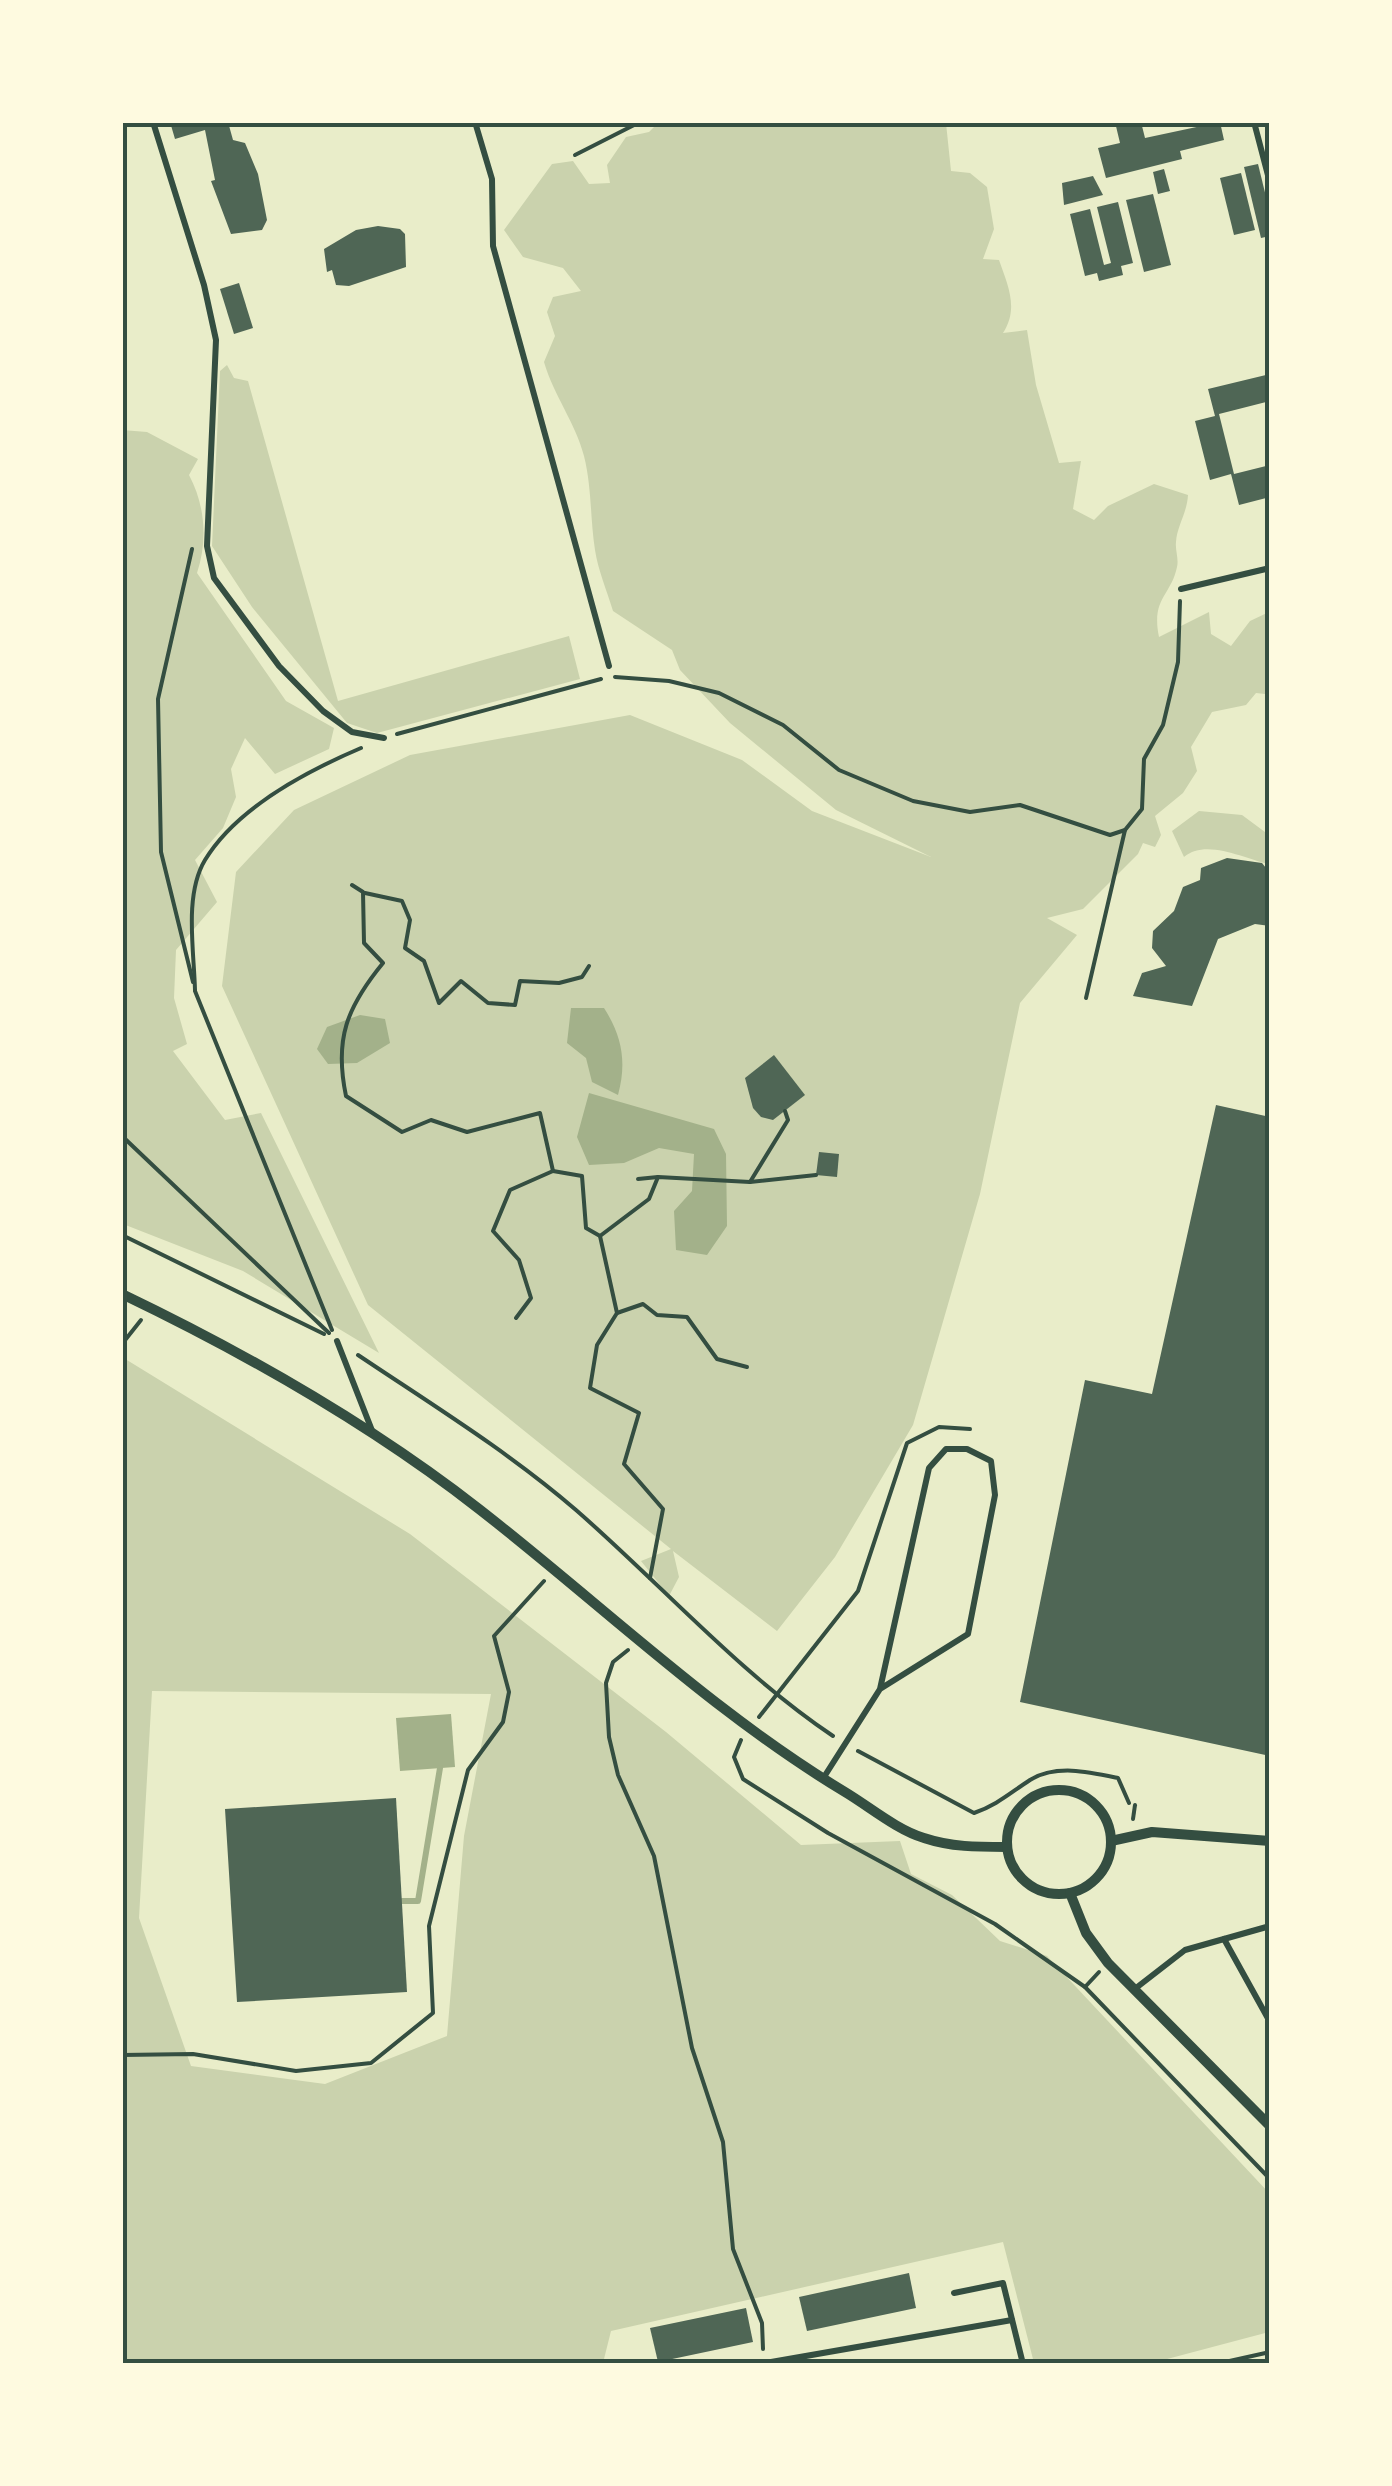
<svg xmlns="http://www.w3.org/2000/svg" width="1392" height="2486" font-family="'Golos Text',sans-serif">
<rect width="100%" height="100%" fill="#e9edc9"/>
<g fill="#cad2ad" fill-rule="evenodd">
<path d="M 658,123 L 946,123 L 951,171 L 970,173 L 987,187 L 994,229 L 983,259 L 999,260 C 1008,286 1019,308 1003,333 L 1027,330 L 1036,385 L 1059,463 L 1081,461 L 1073,509 L 1094,520 L 1108,506 L 1154,484 L 1188,495 C 1187,513 1177,526 1176,542 C 1175,550 1179,559 1177,567 C 1171,596 1151,598 1159,637 L 1209,612 L 1211,634 L 1231,646 L 1250,621 L 1269,612 L 1269,702 L 1265,694 L 1256,693 L 1246,705 L 1212,712 L 1191,747 L 1197,771 L 1183,793 L 1155,816 L 1161,835 L 1155,847 L 1143,843 L 1138,854 L 1083,909 L 1047,918 L 1077,935 L 1020,1003 L 980,1194 L 913,1425 L 835,1557 L 777,1631 L 673,1551 L 679,1577 L 669,1596 L 641,1561 L 671,1549 L 368,1305 L 222,986 L 236,872 L 294,810 L 410,755 L 630,715 L 742,760 L 812,811 L 931,857 L 836,810 L 730,723 L 680,670 L 672,650 L 613,611 C 607,591 598,570 595,550 C 590,518 592,488 584,456 C 575,422 554,396 544,362 L 555,336 L 547,312 L 553,297 L 581,291 L 563,268 L 523,257 L 504,230 L 552,164 L 573,161 L 589,184 L 610,183 L 607,165 L 626,137 L 649,132 Z"/>
<polygon points="227,365 234,378 248,381 338,701 569,636 580,679 377,733 347,723 252,607 212,546 220,371"/>
<path d="M 122,430 L 147,432 L 198,459 L 189,475 C 205,505 208,540 197,573 L 286,701 L 334,728 L 329,749 L 275,774 L 245,738 L 231,769 L 236,797 L 223,828 L 195,860 L 217,902 L 176,950 L 174,998 L 187,1044 L 173,1051 L 225,1120 L 261,1113 L 379,1353 L 243,1271 L 123,1224 Z"/>
<path d="M 1199,811 L 1242,815 L 1269,835 L 1269,864 C 1245,859 1206,838 1184,857 L 1172,831 Z"/>
<path d="M 122,1357 L 410,1534 L 666,1732 L 801,1845 L 900,1841 L 911,1874 L 952,1895 L 1000,1941 L 1047,1956 L 1269,2193 L 1269,2332 L 1152,2363 L 1034,2363 L 1003,2242 L 611,2331 L 603,2363 L 123,2363 ZM 152,1691 L 491,1694 L 464,1836 L 447,2036 L 325,2084 L 191,2066 L 139,1918 Z"/>
</g>
<g fill="#a3b18a">
<path d="M 571,1008 L 604,1008 C 622,1036 627,1062 618,1095 L 592,1082 L 586,1058 L 567,1043 Z"/>
<polygon points="360,1015 385,1019 390,1043 357,1063 328,1064 317,1049 327,1027"/>
<polygon points="589,1093 714,1129 726,1154 727,1226 707,1255 676,1250 674,1211 692,1191 694,1154 659,1148 624,1163 589,1165 577,1137"/>
<polygon points="451,1714 455,1767 400,1771 396,1718"/>
</g>
<g fill="none" stroke-linecap="round" stroke-linejoin="round">
<polyline stroke="#a3b18a" stroke-width="6" points="402,1901 418,1901 440,1768"/>
</g>
<g fill="#4f6655">
<polygon points="170,122 228,122 233,140 245,143 258,174 267,220 262,230 231,234 211,181 215,180 205,130 175,139"/>
<polygon points="1115,122 1141,122 1145,138 1220,122 1224,140 1180,151 1182,159 1106,178 1098,148 1120,143"/>
<polygon points="1258,164 1270,213 1270,236 1261,238 1244,167"/>
<polygon points="1164,169 1170,191 1158,194 1153,172"/>
<polygon points="1241,173 1255,230 1234,235 1220,178"/>
<polygon points="1093,176 1103,195 1064,205 1062,183"/>
<polygon points="1153,194 1171,265 1144,272 1126,200"/>
<polygon points="1118,202 1133,263 1121,266 1123,275 1099,281 1097,273 1085,276 1070,214 1090,209 1104,265 1111,263 1097,207"/>
<polygon points="378,226 400,229 405,234 406,267 349,286 336,285 332,270 327,272 324,249 356,230"/>
<polygon points="239,283 253,328 234,334 220,289"/>
<polygon points="1270,374 1270,401 1219,414 1234,474 1270,465 1270,497 1239,505 1231,474 1210,480 1195,421 1215,416 1208,389"/>
<polygon points="1227,858 1262,863 1270,873 1270,926 1255,924 1218,939 1192,1006 1133,996 1142,973 1166,966 1152,948 1153,931 1174,911 1183,887 1200,880 1201,868"/>
<polygon points="774,1055 805,1095 773,1120 761,1117 753,1108 745,1078"/>
<polygon points="1216,1105 1270,1117 1270,1756 1020,1702 1085,1380 1152,1394"/>
<polygon points="819,1152 839,1154 837,1177 816,1175"/>
<polygon points="396,1798 407,1992 237,2002 225,1809"/>
<polygon points="909,2273 916,2308 807,2331 799,2297"/>
<polygon points="746,2308 753,2342 658,2362 650,2328"/>
</g>
<g fill="none" stroke-linecap="round" stroke-linejoin="round">
<g stroke="#344e41" stroke-width="4">
<polyline points="575,155 640,122"/>
<polyline points="192,549 158,699 161,852 193,982"/>
<polyline points="615,677 669,681 719,693 783,725 839,770 913,801 970,812 1020,805 1110,835 1125,830 1142,809 1144,759 1163,725 1178,662 1180,601"/>
<polyline points="397,734 601,679"/>
<path d="M 352,885 L 363,892 L 364,943 L 383,963 C 347,1007 334,1039 346,1096 L 402,1132 L 431,1120 L 467,1132 L 540,1113 L 553,1171 L 582,1176 L 586,1228 L 600,1236 L 617,1313 L 597,1345 L 590,1388 L 639,1413 L 624,1464 L 663,1509 L 650,1578"/>
<polyline points="365,893 402,901 410,920 405,948 424,961 439,1003 461,981 488,1003 515,1005 520,981 559,983 582,977 589,966"/>
<path d="M 195,990 C 194,950 184,895 205,860 C 237,807 307,771 361,748"/>
<polyline points="195,991 332,1330"/>
<polyline points="1086,998 1125,830"/>
<polyline points="122,1136 329,1333"/>
<polyline points="638,1179 658,1177"/>
<polyline points="750,1182 788,1120 785,1111"/>
<polyline points="122,1235 324,1334"/>
<polyline points="600,1236 649,1199 658,1177 750,1182 816,1175"/>
<polyline points="617,1313 643,1304 657,1315 687,1317 717,1359 747,1367"/>
<polyline points="516,1318 531,1298 519,1260 493,1231 510,1190 553,1171"/>
<polyline points="122,1344 141,1320"/>
<path d="M 358,1355 C 431,1404 509,1452 576,1510 C 662,1585 738,1672 833,1736"/>
<polyline points="628,1650 613,1662 606,1683 609,1737 618,1775 654,1856 692,2048 723,2142 733,2249 762,2323 763,2349"/>
<polyline points="759,1717 858,1591 907,1443 939,1427 970,1429"/>
<polyline points="741,1740 734,1757 743,1779 828,1833 995,1924 1085,1987 1270,2179"/>
<path d="M 858,1751 L 974,1813 C 997,1805 1010,1793 1030,1780 C 1056,1764 1090,1772 1118,1778 L 1129,1803"/>
<polyline points="1133,1819 1135,1805"/>
<polyline points="1085,1987 1099,1972"/>
<polyline points="122,2055 193,2054 296,2071 371,2063 433,2013 429,1926 468,1770 503,1722 509,1692 494,1636 544,1581"/>
<polyline points="1216,2364 1270,2352"/>
</g>
<g stroke="#344e41" stroke-width="6">
<polyline points="153,122 204,285 216,340 207,546 214,578 279,666 323,711 352,732 384,738"/>
<polyline points="475,122 492,179 493,246 609,666"/>
<polyline points="1254,122 1270,183"/>
<polyline points="1181,589 1270,568"/>
<polyline points="337,1341 373,1433"/>
<polyline points="824,1777 880,1689 929,1468 946,1449 967,1449 991,1461 995,1495 968,1634 880,1689"/>
<polyline points="1224,1939 1270,2022"/>
<polyline points="1136,1988 1185,1950 1270,1926"/>
<polyline points="954,2293 1003,2283 1023,2364"/>
<polyline points="760,2364 1012,2320"/>
</g>
<g stroke="#344e41" stroke-width="10">
<path d="M 122,1294 C 247,1354 370,1424 479,1509 C 601,1604 712,1712 845,1792 C 870,1807 897,1830 924,1838 C 951,1847 977,1847 1006,1847"/>
<circle cx="1059" cy="1842" r="52"/>
<polyline points="1111,1841 1152,1832 1270,1841"/>
<polyline points="1070,1893 1086,1933 1108,1963 1270,2126"/>
</g>
</g>
<rect width="1392" height="2486" fill="none" stroke="#fefae0" stroke-width="250"/>
<rect x="125" y="125" width="1142" height="2236" fill="none" stroke="#344e41" stroke-width="4"/>
</svg>
